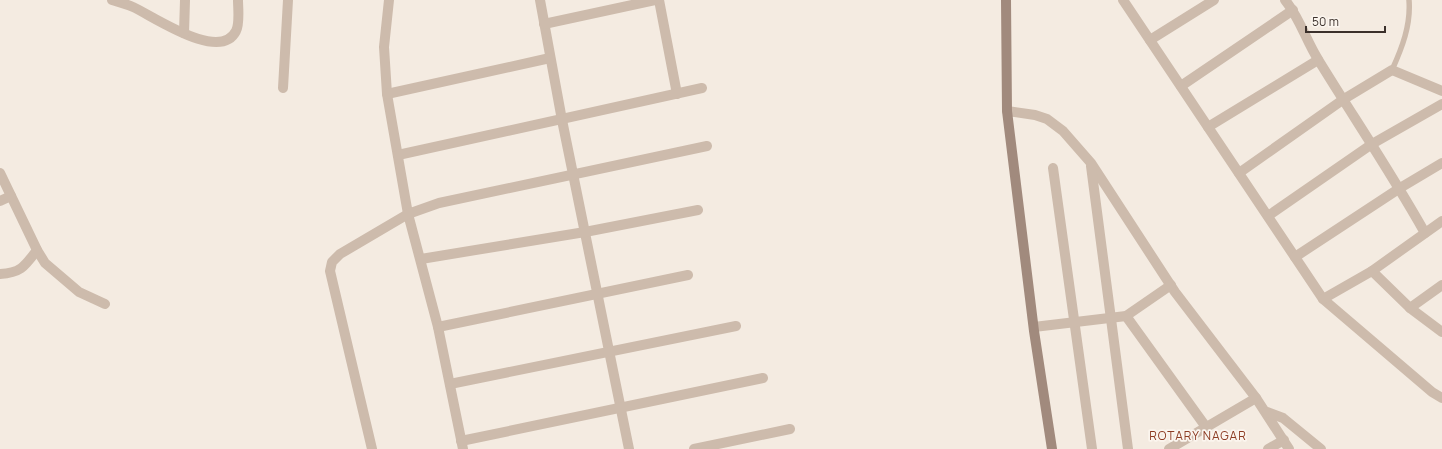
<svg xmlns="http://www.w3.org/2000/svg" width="1442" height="449" font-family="Manrope,sans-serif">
<rect width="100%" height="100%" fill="#f4ebe1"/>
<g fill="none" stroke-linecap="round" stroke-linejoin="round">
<path stroke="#cdbbac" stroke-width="5.5" d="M 1392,70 C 1402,48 1411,25 1409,0"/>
<g stroke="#cdbbac" stroke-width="10">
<path d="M 112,0 C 119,2 126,4 133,7 C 153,16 220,63 236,31 C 240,24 238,8 238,0"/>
<polyline points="389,0 384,47 387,94 408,214 438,327 463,449"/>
<polyline points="540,0 562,120 629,449"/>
<polyline points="659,0 677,94"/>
<polyline points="1123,0 1323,299 1432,392 1442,398"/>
<path d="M 1285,0 C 1300,18 1306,41 1319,61 C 1354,118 1392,174 1425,233"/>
<polyline points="544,24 655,0"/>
<polyline points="184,33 185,0"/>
<polyline points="1150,40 1214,0"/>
<polyline points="1181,86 1293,10"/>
<polyline points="283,88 288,0"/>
<polyline points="387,94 550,58"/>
<polyline points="1007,111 1035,115 1047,119 1063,131 1091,163 1175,292 1256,398 1289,449"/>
<polyline points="1208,127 1318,60"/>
<polyline points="398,155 702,88"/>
<polyline points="1091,166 1128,449"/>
<polyline points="1053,168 1092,449"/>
<polyline points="0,173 37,250 45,263 79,292 105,304"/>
<polyline points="1239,173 1344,99 1392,70 1442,91"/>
<polyline points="0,201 11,196"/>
<polyline points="1268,216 1372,144 1442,104"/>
<polyline points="1295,257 1400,188 1442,163"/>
<polyline points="421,259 585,232 698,210"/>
<polyline points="1372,271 1410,308 1442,332"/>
<path d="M 0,274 C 21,273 25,266 37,250"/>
<polyline points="1323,299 1372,271 1442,221"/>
<polyline points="1410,308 1442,285"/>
<polyline points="1126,316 1206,427"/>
<polyline points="438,327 688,275"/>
<polyline points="1034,327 1126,316 1171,285"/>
<polyline points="450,384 736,326"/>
<polyline points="1267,412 1283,418 1321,449"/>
<polyline points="461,441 763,378"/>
<polyline points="372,449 330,271 332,262 340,254 408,214 439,203 707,146"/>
<polyline points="694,449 790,429"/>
<polyline points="1169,449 1256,398"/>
<polyline points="1268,449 1284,440"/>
</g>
<polyline stroke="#a18a7d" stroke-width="10" points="1006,0 1007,111 1034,331 1052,449"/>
</g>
<g text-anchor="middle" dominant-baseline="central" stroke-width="3.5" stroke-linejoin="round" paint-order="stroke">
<g font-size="12" letter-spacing="1" fill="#8c3b22" stroke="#fbf5ee">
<text x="1198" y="435">ROTARY NAGAR</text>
</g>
</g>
<path d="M1306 26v6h79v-6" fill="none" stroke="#3b302b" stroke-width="2"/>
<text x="1312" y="26" font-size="12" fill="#3b302b" stroke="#fbf5ee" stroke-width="3" paint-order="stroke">50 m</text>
</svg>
